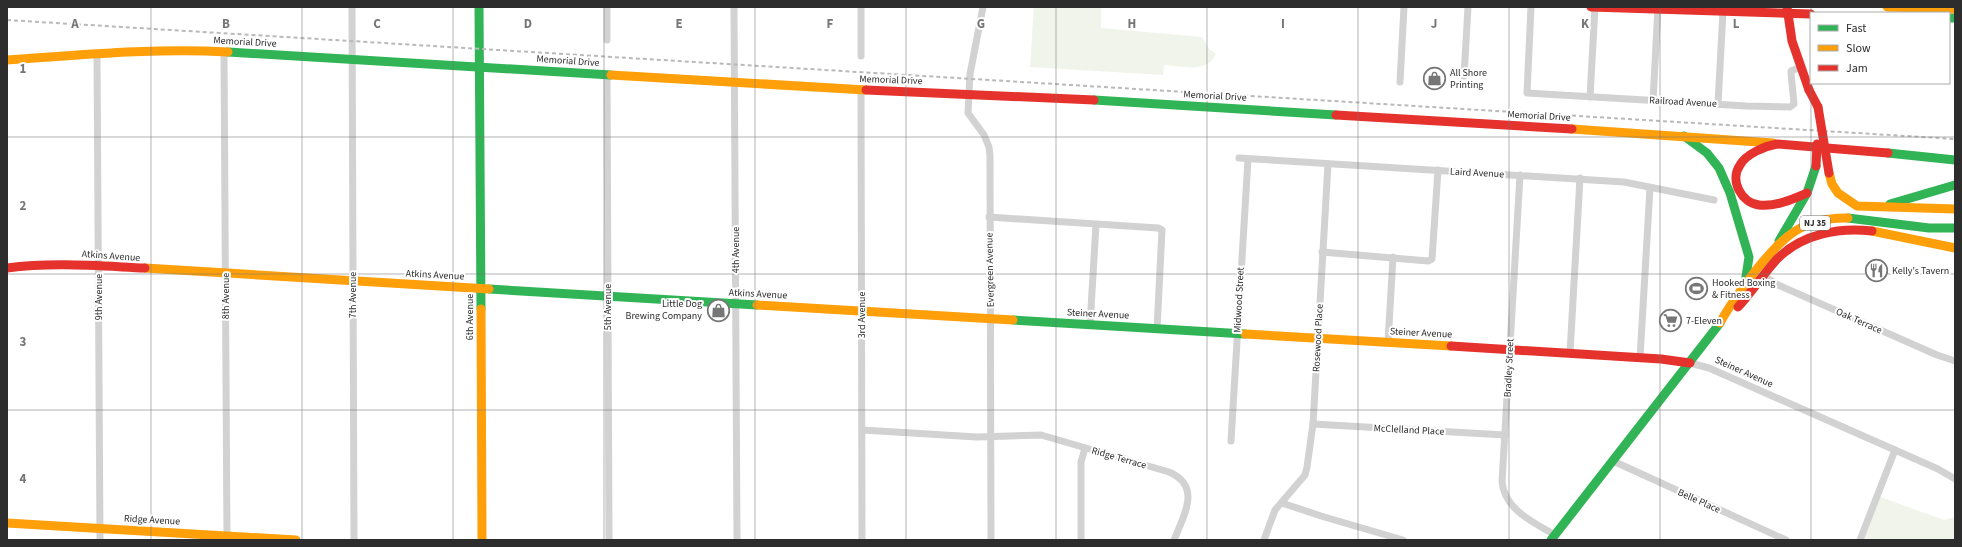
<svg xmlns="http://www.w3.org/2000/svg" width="1962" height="547" font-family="'Source Sans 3',sans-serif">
<rect width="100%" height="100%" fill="#fff"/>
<g fill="#f1f4eb">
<path d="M 1034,7 L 1101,7 L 1101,28 L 1202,37 L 1209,49 L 1216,54 C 1207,74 1181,66 1164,65 L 1163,75 L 1030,67 Z"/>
<polygon points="1878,496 1944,520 1955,517 1955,540 1861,540"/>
</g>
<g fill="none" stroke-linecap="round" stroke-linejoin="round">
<g stroke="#d2d2d2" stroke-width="7">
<polyline points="352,7 354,540"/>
<polyline points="734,7 737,540"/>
<polyline points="983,7 970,74 968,113 984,135 989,147 990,156 991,540"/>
<polyline points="1531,7 1527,93 1746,106 1790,107 1794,104 1791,73 1791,71 1801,67"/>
<polyline points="607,40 607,7"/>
<polyline points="224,52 227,540"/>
<polyline points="97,55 100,540"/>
<polyline points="861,56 861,7"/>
<polyline points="607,75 609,540"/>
<polyline points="1464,76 1468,7"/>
<polyline points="1400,82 1404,7"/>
<polyline points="861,90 862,540"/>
<polyline points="1590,97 1595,7"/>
<polyline points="1653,101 1658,7"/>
<polyline points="1718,104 1723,11"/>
<polyline points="1239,158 1624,182 1714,200"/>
<path d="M 1520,175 L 1502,482 C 1505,510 1533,522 1555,535"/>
<polyline points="989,217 1158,228 1162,230 1157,329"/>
<polyline points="1322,252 1428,261 1432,259 1438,170"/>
<polyline points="1764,276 1778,285 1937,355 1955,361"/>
<polyline points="1090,325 1096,225"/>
<polyline points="1388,342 1393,257"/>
<polyline points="1570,353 1580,178"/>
<polyline points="1640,358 1650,188"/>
<polyline points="1690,363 1709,368 1938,469 1955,479"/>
<polyline points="1313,424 1505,435"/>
<path d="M 862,430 L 977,437 L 1041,435 L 1169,472 C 1202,486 1184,515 1174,540"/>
<polyline points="1231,441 1248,159"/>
<polyline points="1613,461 1786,540"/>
<polyline points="1282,503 1321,516 1403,540"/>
<polyline points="1081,540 1081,462 1085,448"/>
<polyline points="1264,540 1275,510 1305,475 1307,467 1313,424 1328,164"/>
<polyline points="1860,540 1895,450"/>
</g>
<g stroke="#30b455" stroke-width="9">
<polyline points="479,7 481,309"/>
<polyline points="1949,18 1955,18"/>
<polyline points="228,52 611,75"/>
<polyline points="1094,100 1336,115"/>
<polyline points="1684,136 1707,153 1719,168 1730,193 1749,257 1745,283"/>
<polyline points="1888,153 1955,160"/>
<polyline points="1890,204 1955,185"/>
<polyline points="1848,218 1929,228 1955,228"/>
<polyline points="1779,241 1807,193 1816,166"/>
<polyline points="489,289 757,305"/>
<polyline points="1013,320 1245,334"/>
<polyline points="1551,540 1720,323"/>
</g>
<g stroke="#ff9f0a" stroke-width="9">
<polyline points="1887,7 1955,9"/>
<path d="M 7,60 C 81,55 154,48 228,52"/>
<polyline points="611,75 866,90"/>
<polyline points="1572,129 1773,143"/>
<polyline points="1829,173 1832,184 1838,193 1857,206 1955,209"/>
<polyline points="1872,231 1955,248"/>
<polyline points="145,268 489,289"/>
<polyline points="757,305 1013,320"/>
<polyline points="481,309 482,540"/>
<path d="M 1720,323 C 1730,304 1743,287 1756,270 C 1783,237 1802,217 1848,218"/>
<polyline points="1245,334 1451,346"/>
<polyline points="7,523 296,540"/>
</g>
<g stroke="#e5322d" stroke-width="9">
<polyline points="1591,7 1811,14"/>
<polyline points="1787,7 1792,41 1809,90"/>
<polyline points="866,90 1094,100"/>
<polyline points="1809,90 1818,107"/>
<polyline points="1336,115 1572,129"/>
<path d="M 1807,193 C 1793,199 1775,207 1759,205 C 1742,203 1729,181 1740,165 C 1746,154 1765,146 1777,144 L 1888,153"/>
<path d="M 7,268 C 53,262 99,266 145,268"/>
<path d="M 1738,307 C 1752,292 1763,274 1777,259 C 1802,234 1839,227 1872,231"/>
<polyline points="1451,346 1661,359 1690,363"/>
</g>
<polyline stroke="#b9b9b9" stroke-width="2" stroke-dasharray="4 3" stroke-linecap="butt" points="7,20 1955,139"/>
<g stroke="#e5322d" stroke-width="9">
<polyline points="1818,107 1829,173"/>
<polyline points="1816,166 1817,144"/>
</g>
</g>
<path fill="none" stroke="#767676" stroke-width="1" stroke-opacity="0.55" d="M 151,7 L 151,540M 302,7 L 302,540M 453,7 L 453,540M 604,7 L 604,540M 755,7 L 755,540M 906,7 L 906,540M 1056,7 L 1056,540M 1207,7 L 1207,540M 1358,7 L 1358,540M 1509,7 L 1509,540M 1660,7 L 1660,540M 1811,7 L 1811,13M 1811,83 L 1811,540M 7,137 L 1955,137M 7,274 L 1955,274M 7,410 L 1955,410"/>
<defs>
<symbol id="shop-ring" viewBox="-11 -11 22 22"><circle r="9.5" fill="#fff" stroke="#767676" stroke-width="1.5"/><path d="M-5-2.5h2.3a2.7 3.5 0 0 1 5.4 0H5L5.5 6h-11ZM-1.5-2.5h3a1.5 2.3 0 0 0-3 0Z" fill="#767676"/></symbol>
<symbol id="restaurant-ring" viewBox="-11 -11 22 22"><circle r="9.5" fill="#fff" stroke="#767676" stroke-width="1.5"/><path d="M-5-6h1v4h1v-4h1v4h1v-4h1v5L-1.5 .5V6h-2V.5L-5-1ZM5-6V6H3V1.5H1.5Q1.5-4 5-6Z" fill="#767676"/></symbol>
<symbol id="stadium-ring" viewBox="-11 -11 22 22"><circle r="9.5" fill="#fff" stroke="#767676" stroke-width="1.5"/><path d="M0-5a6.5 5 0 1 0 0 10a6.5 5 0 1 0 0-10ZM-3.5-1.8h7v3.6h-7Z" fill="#767676"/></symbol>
<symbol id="supermarket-ring" viewBox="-11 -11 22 22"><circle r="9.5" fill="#fff" stroke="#767676" stroke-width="1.5"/><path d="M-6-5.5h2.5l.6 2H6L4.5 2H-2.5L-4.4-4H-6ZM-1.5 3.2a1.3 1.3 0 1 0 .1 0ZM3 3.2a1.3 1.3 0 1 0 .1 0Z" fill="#767676"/></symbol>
</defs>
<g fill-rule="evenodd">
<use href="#shop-ring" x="1422" y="66" width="25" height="25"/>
<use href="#restaurant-ring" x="1864" y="258" width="25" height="25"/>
<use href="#stadium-ring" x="1684" y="276" width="25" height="25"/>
<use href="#shop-ring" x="706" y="298" width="25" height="25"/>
<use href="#supermarket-ring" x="1658" y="308" width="25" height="25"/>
</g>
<g text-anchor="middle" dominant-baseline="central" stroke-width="4" stroke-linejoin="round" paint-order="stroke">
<rect fill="#fff" stroke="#6c6c6c" stroke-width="1" x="1800" y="216" width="30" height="14" rx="3"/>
<g font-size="9" font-weight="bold" fill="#2d2d2d">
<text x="1815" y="223">NJ 35</text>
</g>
<g font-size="10" fill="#2d2d2d" stroke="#fff">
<text transform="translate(245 42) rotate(3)">Memorial Drive</text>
<text transform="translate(568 61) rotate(4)">Memorial Drive</text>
<text transform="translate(891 80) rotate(2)">Memorial Drive</text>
<text transform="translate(1215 96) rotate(3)">Memorial Drive</text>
<text transform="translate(1683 102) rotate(3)">Railroad Avenue</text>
<text transform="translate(1539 116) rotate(3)">Memorial Drive</text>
<text transform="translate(1477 173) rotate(3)">Laird Avenue</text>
<text transform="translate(736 250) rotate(-90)">4th Avenue</text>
<text transform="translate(111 256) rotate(4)">Atkins Avenue</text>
<text transform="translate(990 270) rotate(-91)">Evergreen Avenue</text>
<text transform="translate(435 275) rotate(3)">Atkins Avenue</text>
<text transform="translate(758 294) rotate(3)">Atkins Avenue</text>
<text transform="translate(353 295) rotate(-90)">7th Avenue</text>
<text transform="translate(226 296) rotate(-90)">8th Avenue</text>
<text transform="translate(99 297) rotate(-90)">9th Avenue</text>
<text transform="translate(1239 300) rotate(-87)">Midwood Street</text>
<text transform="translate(608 307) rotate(-90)">5th Avenue</text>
<text transform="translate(1098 314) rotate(3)">Steiner Avenue</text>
<text transform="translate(862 315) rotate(-90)">3rd Avenue</text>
<text transform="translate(470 317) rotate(-90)">6th Avenue</text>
<text transform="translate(1859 321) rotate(24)">Oak Terrace</text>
<text transform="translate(1421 333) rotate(3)">Steiner Avenue</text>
<text transform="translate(1318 338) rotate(-87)">Rosewood Place</text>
<text transform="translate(1509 368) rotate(-87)">Bradley Street</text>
<text transform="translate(1744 372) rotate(24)">Steiner Avenue</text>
<text transform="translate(1409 430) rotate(3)">McClelland Place</text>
<text transform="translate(1119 458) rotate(16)">Ridge Terrace</text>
<text transform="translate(1699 501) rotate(24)">Belle Place</text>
<text transform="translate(152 520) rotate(3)">Ridge Avenue</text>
</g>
<g font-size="10" fill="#2d2d2d" stroke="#fff" text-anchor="start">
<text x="1450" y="73">All Shore<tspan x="1450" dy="12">Printing</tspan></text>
<text x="1892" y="271">Kelly's Tavern</text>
<text x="1712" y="283">Hooked Boxing<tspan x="1712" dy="12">&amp; Fitness</tspan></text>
<text x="702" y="304" text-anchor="end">Little Dog<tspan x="702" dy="12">Brewing Company</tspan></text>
<text x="1686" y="321">7-Eleven</text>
</g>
</g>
<g font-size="13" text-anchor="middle" font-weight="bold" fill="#767676" stroke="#fff" stroke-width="4" stroke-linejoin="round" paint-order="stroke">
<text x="75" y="28">A</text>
<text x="226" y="28">B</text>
<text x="377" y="28">C</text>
<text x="528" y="28">D</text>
<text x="679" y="28">E</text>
<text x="830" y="28">F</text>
<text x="981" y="28">G</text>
<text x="1132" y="28">H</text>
<text x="1283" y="28">I</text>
<text x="1434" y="28">J</text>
<text x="1585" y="28">K</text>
<text x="1736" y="28">L</text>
<text x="23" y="73">1</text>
<text x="23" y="210">2</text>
<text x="23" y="346">3</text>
<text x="23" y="483">4</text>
</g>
<rect width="1962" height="547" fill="none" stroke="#2d2d2d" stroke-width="16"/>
<rect x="1810" y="12" width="140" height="72" fill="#ffffff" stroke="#ababab"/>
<rect x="1818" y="25" width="20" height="6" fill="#30b455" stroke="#ababab"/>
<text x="1846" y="32" font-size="12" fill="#2d2d2d">Fast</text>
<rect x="1818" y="45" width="20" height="6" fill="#ff9f0a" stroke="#ababab"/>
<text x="1846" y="52" font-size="12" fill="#2d2d2d">Slow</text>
<rect x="1818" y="65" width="20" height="6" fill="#e5322d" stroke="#ababab"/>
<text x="1846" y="72" font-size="12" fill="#2d2d2d">Jam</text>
</svg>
